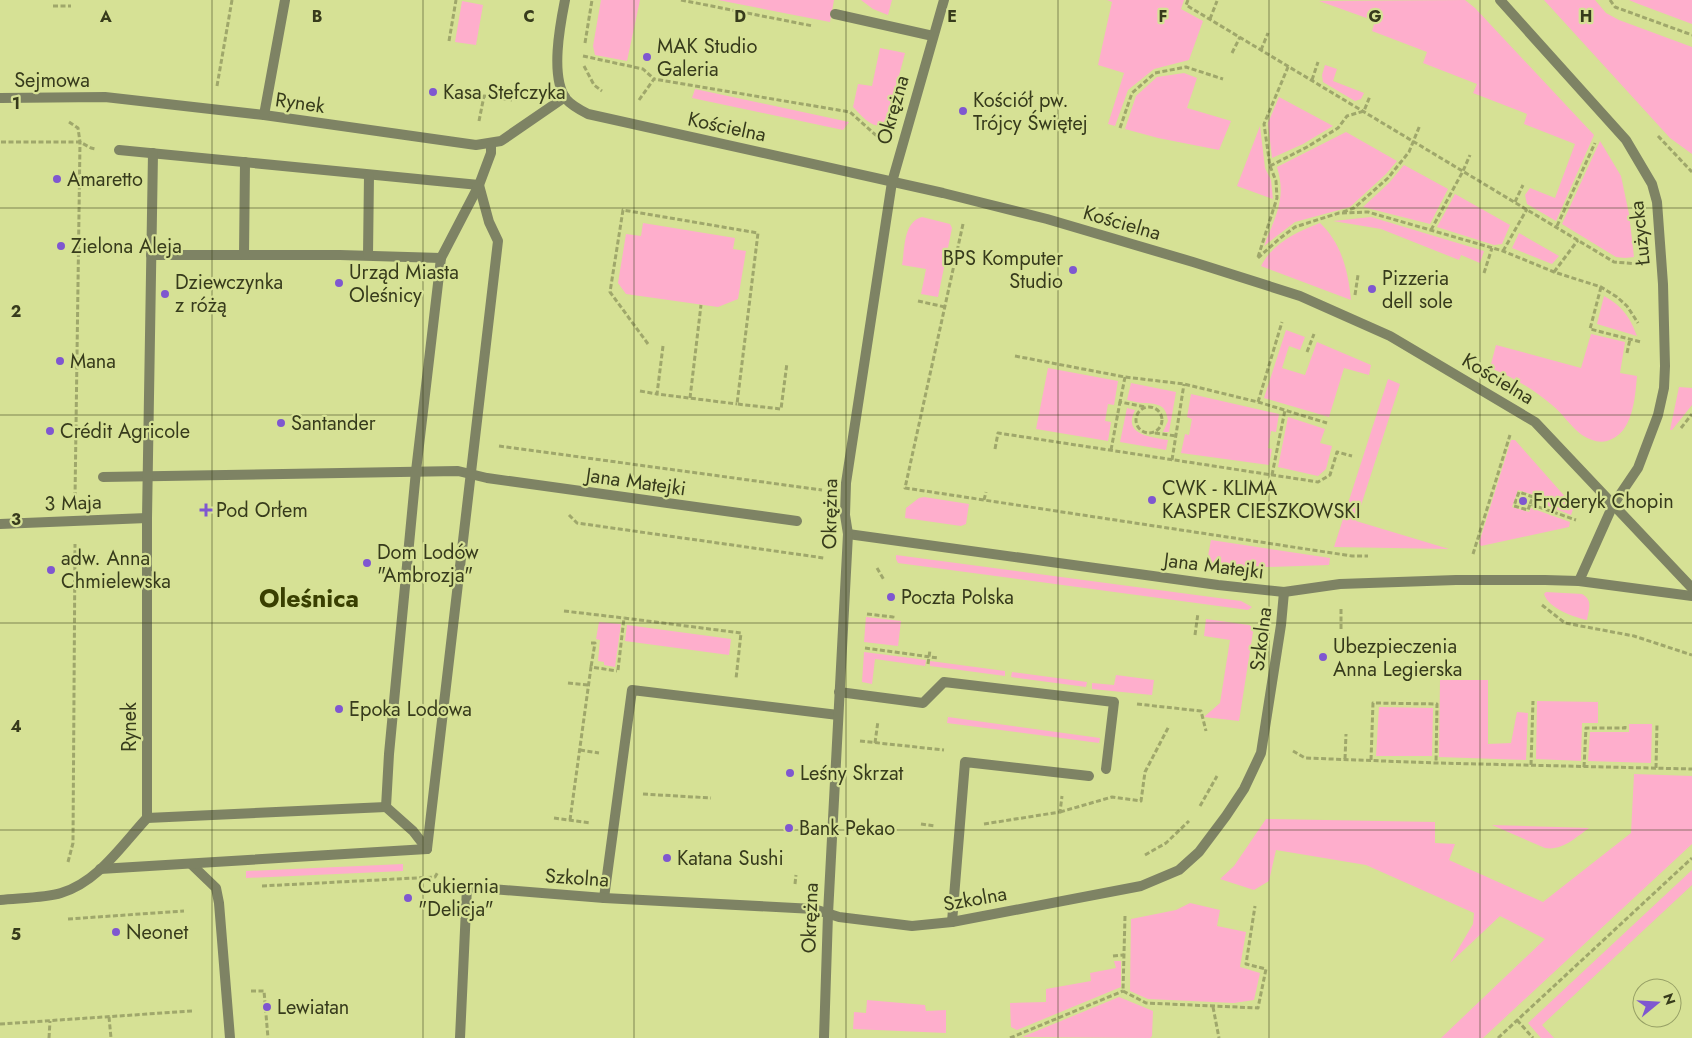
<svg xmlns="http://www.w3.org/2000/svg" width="1692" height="1038" font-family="Jost,sans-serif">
<rect width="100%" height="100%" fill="#d6e195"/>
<g fill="#feaecc">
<polygon points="601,0 640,0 627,61 595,55 593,46"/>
<polygon points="718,0 834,0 830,22"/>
<polygon points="861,0 892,0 888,15 873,9"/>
<polygon points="1107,0 1184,0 1181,9 1203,21 1189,60 1154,69 1128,90 1115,126 1108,124 1124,73 1098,65 1112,2"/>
<polygon points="1465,0 1475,8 1594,135 1556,221 1527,204 1525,195 1530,188 1555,198 1575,144 1524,124 1527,114 1473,93 1477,84 1423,63 1427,52 1372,31 1375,21 1319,1"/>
<polygon points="1544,0 1595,0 1606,13 1619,20 1692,47 1692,154 1670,138"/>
<polygon points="1629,0 1692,0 1692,24 1636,3"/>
<polygon points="462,1 483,5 476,45 455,42"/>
<path d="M 880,48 L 905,53 L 888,117 L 881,126 C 869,126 861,115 853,107 L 858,84 L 872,86 Z"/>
<polygon points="1325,65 1337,69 1333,81 1364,93 1361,99 1355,101 1323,82 1322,75"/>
<polygon points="1184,73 1197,78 1187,108 1231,121 1219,150 1158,138 1125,129 1136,96 1157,77"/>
<polygon points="695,89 849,122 843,130 692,98"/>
<polygon points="1279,97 1333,126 1303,144 1272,158 1268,123"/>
<polygon points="1260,126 1265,168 1271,180 1273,199 1237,186"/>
<path d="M 1346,132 L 1397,161 L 1386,174 L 1350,207 L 1295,222 L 1264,246 C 1275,217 1287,199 1277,167 Z"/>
<polygon points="1600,141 1621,176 1629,214 1634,257 1625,258 1616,257 1562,224"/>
<polygon points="1404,165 1448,189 1430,224 1363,207 1389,183"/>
<polygon points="1455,194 1510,225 1502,244 1494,245 1437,227"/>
<path d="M 922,217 L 950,224 L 952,228 L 938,297 L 921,294 L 926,269 L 902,265 C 905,249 903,222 922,217 Z"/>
<polygon points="1371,217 1484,251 1480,263 1461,255 1459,260 1381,229 1333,221"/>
<polygon points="643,223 735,238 733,249 746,251 738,299 718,307 626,294 618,283 626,234 641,236"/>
<path d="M 1320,223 C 1342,244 1348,271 1351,300 L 1261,266 C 1273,243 1296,232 1320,223 Z"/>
<polygon points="1519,233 1559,256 1552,264 1512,248"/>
<path d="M 1604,296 C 1623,307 1629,316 1637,336 L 1597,324 Z"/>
<polygon points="1286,330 1305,337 1300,350 1289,346 1282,368 1305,375 1317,342 1371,365 1369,375 1344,368 1329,417 1264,398"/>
<path d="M 1591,334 L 1625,342 L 1620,373 L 1637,376 C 1635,398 1633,434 1607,441 C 1598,443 1590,440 1582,435 C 1571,427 1563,414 1552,405 C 1533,389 1513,377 1490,368 L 1496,345 L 1581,368 Z"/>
<polygon points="1048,368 1118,381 1114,405 1108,404 1105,421 1111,422 1108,441 1036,429"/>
<polygon points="1388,379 1400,384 1356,521 1449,549 1334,547"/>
<path d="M 1131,383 L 1176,392 L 1169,432 L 1163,432 L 1168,421 C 1166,404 1158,404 1144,403 C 1139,403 1133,401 1127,400 Z"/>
<polygon points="1679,387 1692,388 1692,405 1672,430 1670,430"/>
<polygon points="1191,394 1279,414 1276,432 1271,431 1268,448 1272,449 1269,465 1181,453 1185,434 1189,435 1192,419 1187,417"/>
<path d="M 1127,408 L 1135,410 C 1122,435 1151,437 1168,440 L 1166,450 L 1120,442 Z"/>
<polygon points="1288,417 1325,429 1320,443 1332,446 1326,469 1318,476 1278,467"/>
<polygon points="1511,440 1515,440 1568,500 1573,509 1571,515 1533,500 1534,495 1518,490 1512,507 1529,512 1531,508 1570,522 1569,527 1481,546 1479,543"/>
<polygon points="924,497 969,504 966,524 961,526 905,518 906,508 919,498"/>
<polygon points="1211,540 1330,558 1329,565 1268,567 1212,565 1209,562 1208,556"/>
<polygon points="896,555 1241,601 1252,607 1248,610 898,563 896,559"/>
<path d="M 1546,592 L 1582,594 C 1593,600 1589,609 1587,620 C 1574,617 1549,609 1544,594 Z"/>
<polygon points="866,617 901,621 898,646 864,642"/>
<polygon points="1206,619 1249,625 1252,627 1253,632 1239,721 1204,717 1220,703 1230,640 1204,636"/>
<polygon points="599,622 621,624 615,667 604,665 604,662 598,661 600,640 596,639"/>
<polygon points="627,625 731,639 729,655 625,641"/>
<polygon points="864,652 926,660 925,666 875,659 872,684 862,682"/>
<polygon points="930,661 1005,671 1005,676 930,666"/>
<polygon points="1012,672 1087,682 1086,687 1011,677"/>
<polygon points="1116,675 1154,680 1152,695 1092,689 1092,683 1114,685"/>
<polygon points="1440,680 1488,680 1488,744 1511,743 1517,712 1528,713 1526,760 1439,757"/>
<polygon points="1537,701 1598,702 1598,723 1582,723 1581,761 1536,759"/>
<polygon points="1379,707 1433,708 1432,756 1376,756"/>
<polygon points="948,717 1100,738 1099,743 947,723"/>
<polygon points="1629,724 1652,724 1651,763 1588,761 1590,732 1629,732"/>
<polygon points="1634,774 1692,776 1692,844 1483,1038 1441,1038 1545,939 1500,916 1450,963 1473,924 1474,913 1366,865 1276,850 1269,881 1254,890 1220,879 1234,866 1266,819 1435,822 1435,843 1455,844 1449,860 1543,902 1631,833"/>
<path d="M 1492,825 L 1589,828 C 1576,837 1563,851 1545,848 Z"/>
<polygon points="403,864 403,871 246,878 246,871"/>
<polygon points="1692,870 1692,885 1542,1025 1554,1038 1541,1038 1528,1023"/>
<polygon points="1190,903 1220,910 1217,926 1246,932 1240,967 1260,973 1254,1000 1234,1003 1148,999 1130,991 1131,919 1176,910"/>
<polygon points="1114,961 1121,961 1121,987 1017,1030 1011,1027 1010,1003 1046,1002 1046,989 1091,981 1090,973 1116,968"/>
<polygon points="1119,997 1153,1011 1152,1036 1150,1038 1022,1037"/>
<polygon points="867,1000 925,1005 926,1011 946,1010 946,1033 853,1029 854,1012 866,1013"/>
</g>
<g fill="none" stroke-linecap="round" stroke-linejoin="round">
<g stroke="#9fa76b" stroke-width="3" stroke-dasharray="5 2.5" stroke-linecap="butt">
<polyline points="681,0 813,26"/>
<polyline points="1188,0 1186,5 1614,262 1639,264"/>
<polyline points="1610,0 1615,7 1692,35"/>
<polyline points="53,6 71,6"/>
<polyline points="1210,19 1217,1"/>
<polyline points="449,41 456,0"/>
<polyline points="585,43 592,0"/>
<polyline points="1261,50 1268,33"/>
<polyline points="1232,53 1240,37"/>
<polyline points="583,56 643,69 654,79"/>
<polyline points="584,66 594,85 602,91"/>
<polyline points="1312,80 1318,62"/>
<polyline points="217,86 232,0"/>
<polyline points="639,100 654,79 850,112 879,138"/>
<polyline points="479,121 484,96 512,100"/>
<polyline points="69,122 78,128 80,142 75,498"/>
<polyline points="1120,128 1132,93 1155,73 1186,67 1223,79"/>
<polyline points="1658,136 1692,172"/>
<polyline points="1,142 80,142 91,148 96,149"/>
<polyline points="1270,166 1307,147 1338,128 1347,116 1364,111 1370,96"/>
<polyline points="1515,202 1523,185"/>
<polyline points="1343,212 1354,208 1388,178 1409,152 1420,125"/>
<polyline points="963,224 905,488 1352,556 1368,556"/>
<polyline points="1557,226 1595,143"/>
<polyline points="1431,230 1463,171 1470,155"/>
<polyline points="1503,251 1527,209"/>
<polyline points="1258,257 1277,198 1276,181 1270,166 1264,124 1288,67"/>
<polyline points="1258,258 1279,239 1295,227 1339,213 1368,212 1503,251 1554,272 1601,287 1617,297 1627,306 1638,323"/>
<polyline points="1554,272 1578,240"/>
<polyline points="1484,273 1492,248"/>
<polyline points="1601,287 1590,329 1641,342"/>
<polyline points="1355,295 1358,275"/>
<polyline points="918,301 945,307"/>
<polyline points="648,344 610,292 623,210 758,233 737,404 781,409 787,363"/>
<polyline points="663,346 657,394 737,404"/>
<polyline points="1307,352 1314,334"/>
<polyline points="1627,353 1630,339"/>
<polyline points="1015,356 1125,377 1184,384 1258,402 1327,423"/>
<polyline points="1125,377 1120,402 1146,407"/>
<polyline points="640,391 657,394"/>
<polyline points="690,398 701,305"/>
<polyline points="1258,402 1282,322"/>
<circle cx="1149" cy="420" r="13"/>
<polyline points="1681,428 1692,414"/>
<polyline points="1155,433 1176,436"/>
<polyline points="499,446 822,490"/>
<polyline points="995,449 998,433 1318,482 1330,475 1337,452 1352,456"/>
<polyline points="1111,450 1120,402"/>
<polyline points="1172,460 1184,384"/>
<polyline points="1272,475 1285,410"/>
<polyline points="984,500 986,492"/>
<polyline points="1530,504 1533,497 1519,492 1514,506 1528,510 1530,504 1576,520"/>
<polyline points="569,515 577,523 824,558"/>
<polyline points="1473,554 1510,435"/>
<polyline points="877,568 884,580"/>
<polyline points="1542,605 1565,623 1634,636 1692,655"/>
<polyline points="1341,609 1341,630"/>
<polyline points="564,611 624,618"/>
<polyline points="867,614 893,617 893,614"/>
<polyline points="1195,635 1198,613"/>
<polyline points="591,643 595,643 591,667"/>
<polyline points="865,648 938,658"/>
<polyline points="928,664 930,650"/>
<polyline points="618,670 624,618 741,633 736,679"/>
<polyline points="568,683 589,685"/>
<polyline points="1137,704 1201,711 1206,731"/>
<polyline points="860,741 944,750"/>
<polyline points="875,743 878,721"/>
<polyline points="580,750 599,753"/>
<polyline points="1293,751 1305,758 1436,763 1692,769"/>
<polyline points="1345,759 1346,734"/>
<polyline points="1371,760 1373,703 1437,704 1436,763"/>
<polyline points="1531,765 1533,701"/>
<polyline points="1584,767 1586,728 1625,728 1625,724"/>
<polyline points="1656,768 1657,724"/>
<polyline points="643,794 711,798"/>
<polyline points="1200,806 1217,776"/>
<polyline points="1060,812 1112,797 1141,801 1145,772 1169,726"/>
<polyline points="554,818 591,823"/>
<polyline points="570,820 591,667 617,671"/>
<polyline points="921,824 935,826"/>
<polyline points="984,824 1060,812 1062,796"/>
<polyline points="1145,855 1166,843 1189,821"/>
<polyline points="68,862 73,843 75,544"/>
<polyline points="795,884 796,875"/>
<polyline points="262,886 435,877 438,872"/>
<polyline points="1125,916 1123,991 1146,1003 1258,1008 1266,969 1246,964 1255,906"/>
<polyline points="68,919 184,911"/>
<polyline points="1113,956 1124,955"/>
<polyline points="251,991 264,991 268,1038"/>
<polyline points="1213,1007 1219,1038"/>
<polyline points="109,1017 111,1038"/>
<polyline points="1517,1020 1533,1038"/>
<polyline points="0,1024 192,1011"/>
<polyline points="49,1038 50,1021"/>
<polyline points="1010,1038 1123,991"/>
<polyline points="1498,1038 1692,858"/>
</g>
<g stroke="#7e8364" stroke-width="10">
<polyline points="835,14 933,36"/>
<polyline points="839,692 923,703 944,682 1114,702 1106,769"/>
<polyline points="604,898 632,690 838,715"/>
<polyline points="952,922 965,762 1089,776"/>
</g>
<g stroke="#7e8364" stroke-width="10">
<path d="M 565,0 C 560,25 550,77 566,99 C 572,106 580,110 588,114 L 943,193 L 1047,219 L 1193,262 L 1300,296 L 1390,336 L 1535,422 L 1692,588"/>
<polyline points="1500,0 1626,140 1652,184 1657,202 1663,284 1665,366 1664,388 1658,415 1638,468 1613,505 1579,581"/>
<polyline points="0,98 105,97 264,115 476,145 501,141 565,97"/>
<polyline points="264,115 285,0"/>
<polyline points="119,150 479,185 489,222 498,241 427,849"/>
<polyline points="151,255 340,255 441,258"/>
<polyline points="244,255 245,162"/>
<polyline points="368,255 369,175"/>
<polyline points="103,477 458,471 487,478 797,521"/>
<polyline points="0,524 147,518"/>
<polyline points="848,534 1218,585 1284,592 1340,584 1456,580 1545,580 1579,581 1692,596"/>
<polyline points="147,818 386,807"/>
<polyline points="427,849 413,831 386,807 389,754 416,471 441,258 479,185 491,153 491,144"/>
<polyline points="191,864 216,888 219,903 230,1038"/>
<polyline points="100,869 427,849"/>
<path d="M 0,900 C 18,898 45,898 61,893 C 98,882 122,845 147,818 L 147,518 L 153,153"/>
<polyline points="460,1038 467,887 604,898 814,909 839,917 912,926 952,922 1141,886 1179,870 1199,852 1226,816 1244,789 1261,753 1281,625 1284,592"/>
<polyline points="824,1038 828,914 848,534 845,515 846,483 892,182 944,0"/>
</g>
</g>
<path fill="none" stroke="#373b1c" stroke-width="1" stroke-opacity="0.55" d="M 212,0 L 212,1038M 423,0 L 423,1038M 634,0 L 634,1038M 846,0 L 846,1038M 1058,0 L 1058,1038M 1269,0 L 1269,1038M 1480,0 L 1480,1038M 0,208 L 1692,208M 0,415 L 1692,415M 0,623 L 1692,623M 0,830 L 1692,830"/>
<g fill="#7f57d0" stroke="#d6e195" stroke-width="2">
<circle cx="647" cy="57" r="5"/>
<circle cx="433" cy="92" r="5"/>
<circle cx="963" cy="111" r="5"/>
<circle cx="57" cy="179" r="5"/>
<circle cx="61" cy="246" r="5"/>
<circle cx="1073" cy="270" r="5"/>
<circle cx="339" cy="283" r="5"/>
<circle cx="1372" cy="289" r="5"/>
<circle cx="165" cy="294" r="5"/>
<circle cx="60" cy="361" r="5"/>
<circle cx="281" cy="423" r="5"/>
<circle cx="50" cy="431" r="5"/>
<circle cx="1152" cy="500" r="5"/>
<circle cx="1523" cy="501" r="5"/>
<path d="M203.5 502.5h5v5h5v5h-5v5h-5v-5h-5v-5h5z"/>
<circle cx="367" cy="563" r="5"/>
<circle cx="51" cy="570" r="5"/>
<circle cx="891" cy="597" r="5"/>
<circle cx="1323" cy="657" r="5"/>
<circle cx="339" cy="709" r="5"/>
<circle cx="790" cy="773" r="5"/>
<circle cx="789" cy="828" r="5"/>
<circle cx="667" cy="858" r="5"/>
<circle cx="408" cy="898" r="5"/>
<circle cx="116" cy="932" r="5"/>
<circle cx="267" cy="1007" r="5"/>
</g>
<g text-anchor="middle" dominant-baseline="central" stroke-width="4.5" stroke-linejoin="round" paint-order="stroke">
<g font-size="20" fill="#373b1c" stroke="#d6e195" text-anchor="start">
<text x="657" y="46">MAK Studio<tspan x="657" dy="23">Galeria</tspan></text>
<text x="443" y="92">Kasa Stefczyka</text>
<text x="973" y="100">Kościół pw.<tspan x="973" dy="23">Trójcy Świętej</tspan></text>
<text x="67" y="179">Amaretto</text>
<text x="71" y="246">Zielona Aleja</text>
<text x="1063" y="258" text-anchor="end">BPS Komputer<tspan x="1063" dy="23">Studio</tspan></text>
<text x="349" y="272">Urząd Miasta<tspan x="349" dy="23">Oleśnicy</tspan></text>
<text x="1382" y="278">Pizzeria<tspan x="1382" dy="23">dell sole</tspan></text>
<text x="175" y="282">Dziewczynka<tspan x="175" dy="23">z różą</tspan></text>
<text x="70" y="361">Mana</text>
<text x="291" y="423">Santander</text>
<text x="60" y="431">Crédit Agricole</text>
<text x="1162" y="488">CWK - KLIMA<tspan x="1162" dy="23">KASPER CIESZKOWSKI</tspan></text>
<text x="1533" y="501">Fryderyk Chopin</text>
<text x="216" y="510">Pod Orłem</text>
<text x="377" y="552">Dom Lodów<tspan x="377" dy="23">"Ambrozja"</tspan></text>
<text x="61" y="558">adw. Anna<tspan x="61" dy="23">Chmielewska</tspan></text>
<text x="901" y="597">Poczta Polska</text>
<text x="1333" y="646">Ubezpieczenia<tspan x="1333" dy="23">Anna Legierska</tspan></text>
<text x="349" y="709">Epoka Lodowa</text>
<text x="800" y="773">Leśny Skrzat</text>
<text x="799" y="828">Bank Pekao</text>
<text x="677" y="858">Katana Sushi</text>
<text x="418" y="886">Cukiernia<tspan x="418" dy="23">"Delicja"</tspan></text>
<text x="126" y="932">Neonet</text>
<text x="277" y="1007">Lewiatan</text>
</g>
<g font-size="20" fill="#373b1c" stroke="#d6e195">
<text x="52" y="80">Sejmowa</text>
<text transform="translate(300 103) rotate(8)">Rynek</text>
<text transform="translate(893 110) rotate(-74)">Okrężna</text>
<text transform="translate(727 127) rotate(12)">Kościelna</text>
<text transform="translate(1122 223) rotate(16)">Kościelna</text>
<text transform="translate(1640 233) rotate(-96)">Łużycka</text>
<text transform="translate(1498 379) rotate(31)">Kościelna</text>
<text transform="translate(636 482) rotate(8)">Jana Matejki</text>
<text transform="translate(73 503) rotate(-2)">3 Maja</text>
<text transform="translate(830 514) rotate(-89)">Okrężna</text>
<text transform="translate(1214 566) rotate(7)">Jana Matejki</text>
<text transform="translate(1261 639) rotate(-83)">Szkolna</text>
<text transform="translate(129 727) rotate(-90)">Rynek</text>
<text transform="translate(577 878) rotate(4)">Szkolna</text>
<text transform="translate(975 899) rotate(-10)">Szkolna</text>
<text transform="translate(810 918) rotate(-88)">Okrężna</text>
</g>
<g font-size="25" font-weight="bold" fill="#393f01" stroke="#d6e195">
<text x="309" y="598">Oleśnica</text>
</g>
</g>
<g font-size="16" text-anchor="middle" font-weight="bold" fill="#373b1c" stroke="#d6e195" stroke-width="4.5" stroke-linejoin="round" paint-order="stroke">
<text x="106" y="22">A</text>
<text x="317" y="22">B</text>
<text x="529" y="22">C</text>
<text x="740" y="22">D</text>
<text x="952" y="22">E</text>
<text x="1163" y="22">F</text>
<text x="1375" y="22">G</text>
<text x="1586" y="22">H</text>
<text x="16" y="109">1</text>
<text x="16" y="317">2</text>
<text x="16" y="525">3</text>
<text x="16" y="732">4</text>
<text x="16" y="940">5</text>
</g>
<g transform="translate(1657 1003) rotate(72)"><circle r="24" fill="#d6e195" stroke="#969f65"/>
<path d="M0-4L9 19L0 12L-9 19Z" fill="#7f57d0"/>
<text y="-8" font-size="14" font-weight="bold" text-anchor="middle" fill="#373b1c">N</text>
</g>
</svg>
